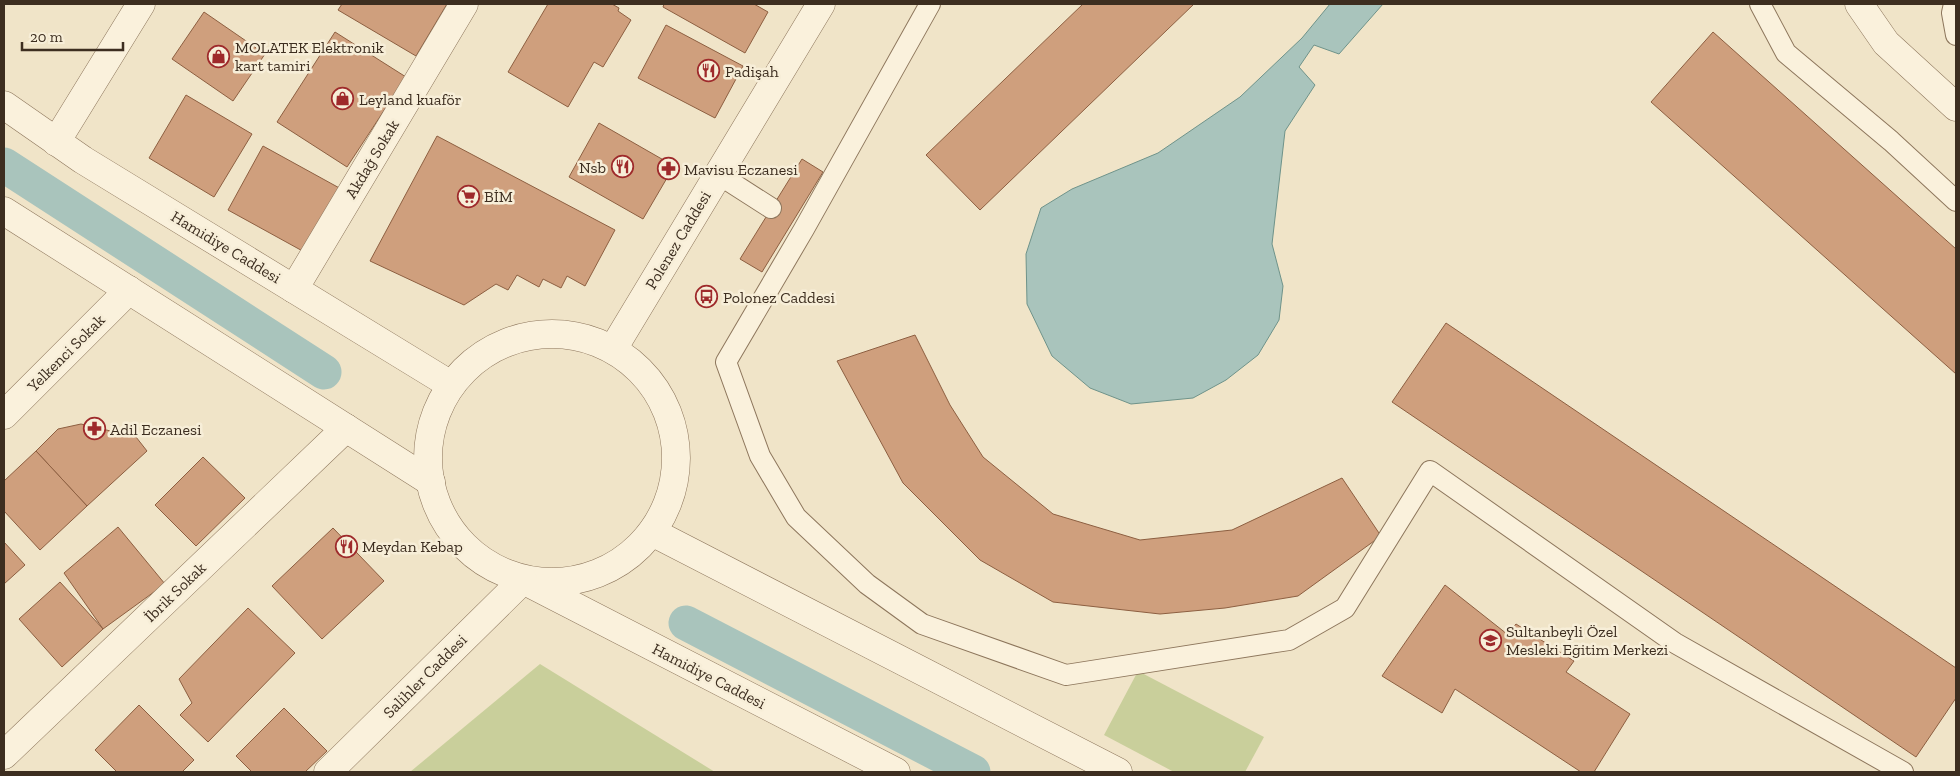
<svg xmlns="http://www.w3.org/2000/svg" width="1960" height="776" font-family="'Zilla Slab',serif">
<rect width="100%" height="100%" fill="#f0e4c8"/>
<g fill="#c9cf9b">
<polygon points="540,664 715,772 410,772"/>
<polygon points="1138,671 1264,737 1245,772 1174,772 1104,735"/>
</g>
<polygon fill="#a9c4bc" stroke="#6f938a" points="1330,4 1383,4 1339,54 1314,45 1299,67 1315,85 1285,131 1272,244 1283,286 1279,320 1258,355 1226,380 1193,398 1131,404 1090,388 1052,356 1027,304 1026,254 1041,208 1072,189 1158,153 1240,97 1302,38"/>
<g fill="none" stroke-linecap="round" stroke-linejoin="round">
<g stroke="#a9c4bc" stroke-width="35">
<polyline points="4,165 324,372"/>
<polyline points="686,623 973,772"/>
</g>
</g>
<g fill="#cf9f7d" stroke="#8d5f41">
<polygon points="342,4 447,4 416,56 338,10"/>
<polygon points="548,4 612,4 619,8 618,11 631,20 603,67 594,62 568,107 508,72"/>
<polygon points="664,4 754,4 768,12 745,53 663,7"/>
<polygon points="1083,4 1194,4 980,210 926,155"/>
<polygon points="204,12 265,54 233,101 172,59"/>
<polygon points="666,25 743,66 715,118 638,78"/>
<polygon points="335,32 406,77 347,167 277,122"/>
<polygon points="1713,32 1956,249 1956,374 1651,102"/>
<polygon points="186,95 252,134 214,197 149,158"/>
<polygon points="599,123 674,166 643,219 569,177"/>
<polygon points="437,136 615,230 585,286 567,276 561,288 543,279 539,287 517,275 508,290 496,284 464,305 370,261"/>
<polygon points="263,146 343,190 308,254 228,210"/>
<polygon points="802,159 823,172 762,272 740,259"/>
<polygon points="1446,323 1956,668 1956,698 1916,757 1392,402"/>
<polygon points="915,335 950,405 983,457 1053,514 1140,540 1232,530 1342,478 1381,536 1298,596 1225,608 1160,614 1053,602 980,560 903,483 837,361"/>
<polygon points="81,424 136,437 147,451 87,506 36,451 58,429"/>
<polygon points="36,451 87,506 40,550 4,511 4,481"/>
<polygon points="203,457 245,498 196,546 155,505"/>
<polygon points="118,527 165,584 103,629 64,573"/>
<polygon points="333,528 384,581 322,639 272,586"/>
<polygon points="4,542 25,565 4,584"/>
<polygon points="60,582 103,629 62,667 19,619"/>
<polygon points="1445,585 1507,634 1516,624 1574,661 1566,672 1630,714 1594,772 1581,772 1455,689 1442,713 1382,676"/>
<polygon points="248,608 295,653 208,742 180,715 192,703 179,679"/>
<polygon points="139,705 194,760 182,772 117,772 95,750"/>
<polygon points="284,708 327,751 305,772 252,772 236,756"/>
</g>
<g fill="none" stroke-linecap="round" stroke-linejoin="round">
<defs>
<g id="service">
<polyline points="930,4 804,229 726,362 760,456 796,517 867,584 922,624 1066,675 1289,640 1345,608 1430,471 1675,643 1903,772"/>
<polyline points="1760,4 1786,53 1891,141 1956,201"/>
<polyline points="1954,4 1952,13 1956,35"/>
<polyline points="718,174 771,208"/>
</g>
<g id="minor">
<polyline points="1859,4 1886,43 1956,107"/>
<polyline points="56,142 141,4"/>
<polyline points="294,289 464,4"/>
<polyline points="4,415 129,290"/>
<polyline points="4,755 346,428"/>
</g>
<g id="tertiary">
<polyline points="4,105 83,160 451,385"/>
<polyline points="4,211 431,482"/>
<circle cx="552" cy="458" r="124"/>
<polyline points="613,349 821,4"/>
<polyline points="652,532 1118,772"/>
<polyline points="531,584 896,772"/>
<polyline points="328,772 523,580"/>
</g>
</defs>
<use href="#service" stroke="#8d765c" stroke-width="22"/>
<use href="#minor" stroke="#8d765c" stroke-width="29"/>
<use href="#tertiary" stroke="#8d765c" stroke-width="29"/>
<use href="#service" stroke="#faf1dc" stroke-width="20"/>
<use href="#minor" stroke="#faf1dc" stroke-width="28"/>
<use href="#tertiary" stroke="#faf1dc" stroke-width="28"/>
</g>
<defs>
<symbol id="shop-ring" viewBox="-11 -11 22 22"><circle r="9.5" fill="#f7eed8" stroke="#9e2a2b" stroke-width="1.5"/><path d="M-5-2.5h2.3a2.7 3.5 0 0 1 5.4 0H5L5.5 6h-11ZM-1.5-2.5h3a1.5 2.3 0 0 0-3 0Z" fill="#9e2a2b"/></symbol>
<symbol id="restaurant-ring" viewBox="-11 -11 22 22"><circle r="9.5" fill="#f7eed8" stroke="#9e2a2b" stroke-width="1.5"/><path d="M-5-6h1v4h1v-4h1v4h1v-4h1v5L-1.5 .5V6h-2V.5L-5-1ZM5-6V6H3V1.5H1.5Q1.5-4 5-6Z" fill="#9e2a2b"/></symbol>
<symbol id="pharmacy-ring" viewBox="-11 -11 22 22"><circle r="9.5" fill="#f7eed8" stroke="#9e2a2b" stroke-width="1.5"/><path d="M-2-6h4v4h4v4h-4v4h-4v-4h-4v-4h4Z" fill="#9e2a2b"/></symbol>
<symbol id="supermarket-ring" viewBox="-11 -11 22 22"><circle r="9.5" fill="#f7eed8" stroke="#9e2a2b" stroke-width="1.5"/><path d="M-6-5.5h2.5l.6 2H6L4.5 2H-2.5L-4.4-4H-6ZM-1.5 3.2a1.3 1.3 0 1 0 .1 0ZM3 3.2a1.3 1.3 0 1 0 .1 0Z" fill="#9e2a2b"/></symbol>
<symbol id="bus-ring" viewBox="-11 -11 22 22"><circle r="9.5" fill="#f7eed8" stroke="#9e2a2b" stroke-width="1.5"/><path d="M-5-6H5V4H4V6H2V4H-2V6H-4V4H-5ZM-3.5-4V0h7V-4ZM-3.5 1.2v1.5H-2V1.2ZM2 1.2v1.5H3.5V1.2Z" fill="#9e2a2b"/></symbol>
<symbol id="school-ring" viewBox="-11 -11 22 22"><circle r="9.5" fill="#f7eed8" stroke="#9e2a2b" stroke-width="1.5"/><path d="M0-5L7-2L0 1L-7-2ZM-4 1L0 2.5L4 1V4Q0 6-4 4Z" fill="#9e2a2b"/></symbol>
</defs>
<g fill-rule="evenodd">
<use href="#shop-ring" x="206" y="44" width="25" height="25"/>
<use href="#restaurant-ring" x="696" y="58" width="25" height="25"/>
<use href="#shop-ring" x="330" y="86" width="25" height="25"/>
<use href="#restaurant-ring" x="610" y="154" width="25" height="25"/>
<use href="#pharmacy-ring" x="656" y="156" width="25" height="25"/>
<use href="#supermarket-ring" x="456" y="184" width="25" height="25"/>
<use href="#bus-ring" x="694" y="284" width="25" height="25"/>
<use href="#pharmacy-ring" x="82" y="416" width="25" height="25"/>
<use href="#restaurant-ring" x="334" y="534" width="25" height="25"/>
<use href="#school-ring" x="1478" y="628" width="25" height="25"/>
</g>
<g text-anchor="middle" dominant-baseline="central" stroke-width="5" stroke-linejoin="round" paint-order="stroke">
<g font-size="16" fill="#3d2e20" stroke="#f7eed8" text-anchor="start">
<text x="235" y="47">MOLATEK Elektronik<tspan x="235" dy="18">kart tamiri</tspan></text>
<text x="725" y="71">Padişah</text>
<text x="359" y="99">Leyland kuaför</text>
<text x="606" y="167" text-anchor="end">Nsb</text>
<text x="684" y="169">Mavisu Eczanesi</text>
<text x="484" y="196">BİM</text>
<text x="723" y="297">Polonez Caddesi</text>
<text x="110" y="429">Adil Eczanesi</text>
<text x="362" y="546">Meydan Kebap</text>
<text x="1506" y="631">Sultanbeyli Özel<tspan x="1506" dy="18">Mesleki Eğitim Merkezi</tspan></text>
</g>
<g font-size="16" fill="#3d2e20" stroke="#f7eed8">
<text transform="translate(372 159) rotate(-59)">Akdağ Sokak</text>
<text transform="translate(678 240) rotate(-59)">Polenez Caddesi</text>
<text transform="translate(226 247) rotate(31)">Hamidiye Caddesi</text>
<text transform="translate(66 353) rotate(-45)">Yelkenci Sokak</text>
<text transform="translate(175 592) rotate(-44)">İbrik Sokak</text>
<text transform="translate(425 676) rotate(-45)">Salihler Caddesi</text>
<text transform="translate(709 676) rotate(27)">Hamidiye Caddesi</text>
</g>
</g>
<rect width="1960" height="776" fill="none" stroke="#3d2e20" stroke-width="10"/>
<path d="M22 42v8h101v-8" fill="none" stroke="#3d2e20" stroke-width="2.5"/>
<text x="30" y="42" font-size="15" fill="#3d2e20" stroke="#f7eed8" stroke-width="4" paint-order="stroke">20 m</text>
</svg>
